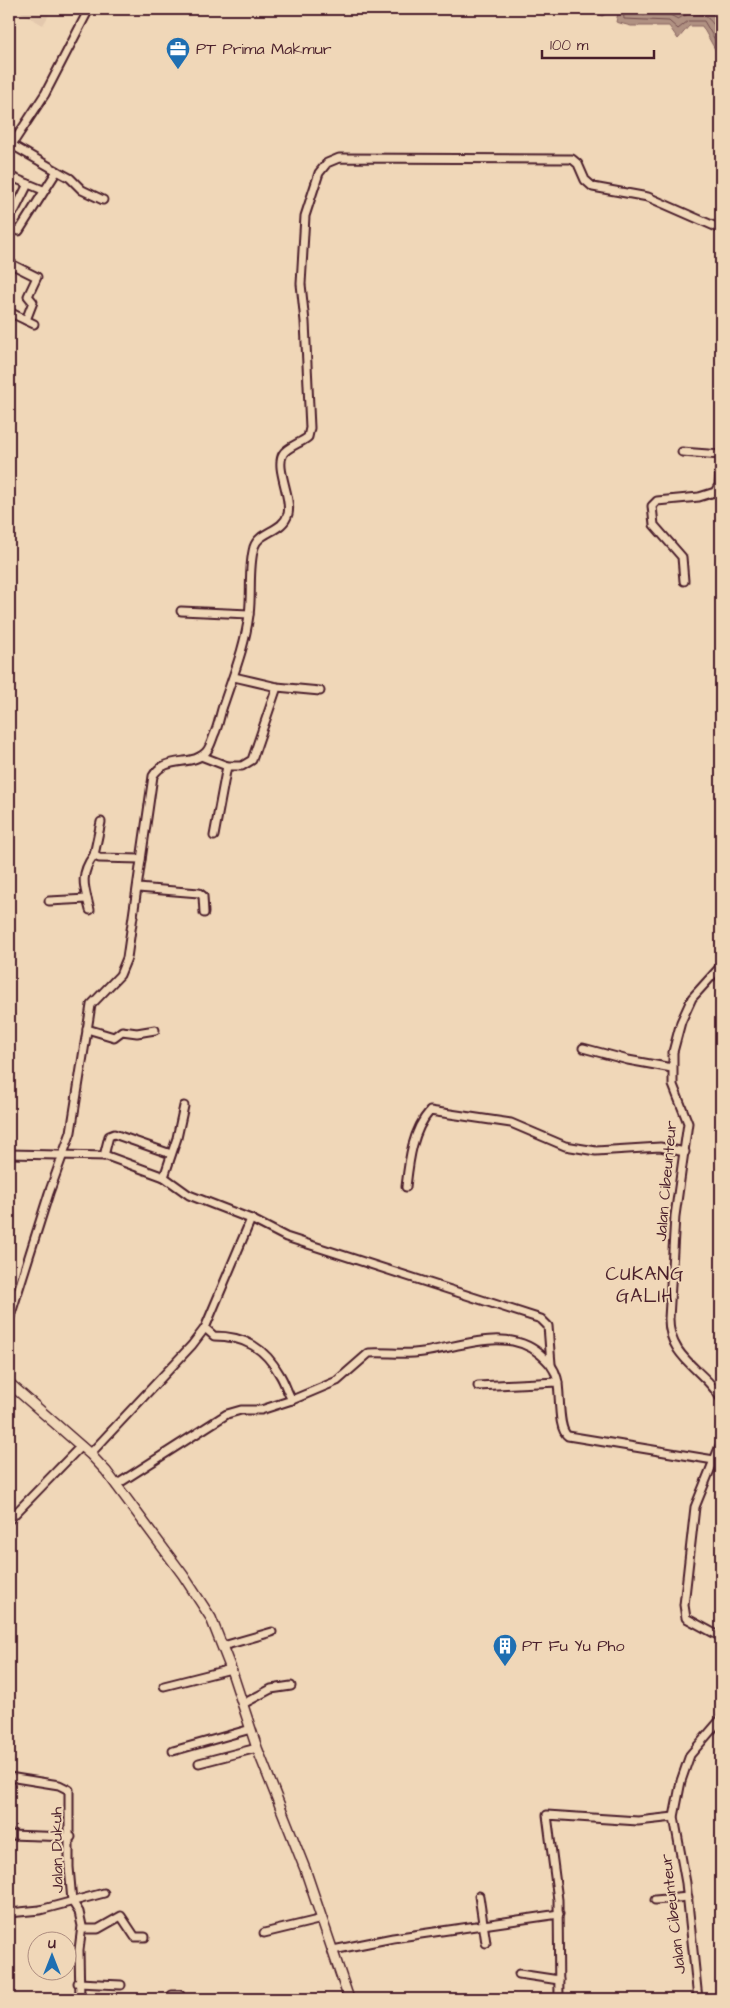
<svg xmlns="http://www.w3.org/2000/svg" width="730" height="2008" font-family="'Architects Daughter',sans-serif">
<rect width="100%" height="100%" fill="#f0d7b8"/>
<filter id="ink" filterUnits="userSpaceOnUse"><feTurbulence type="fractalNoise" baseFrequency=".02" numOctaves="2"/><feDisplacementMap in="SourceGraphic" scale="10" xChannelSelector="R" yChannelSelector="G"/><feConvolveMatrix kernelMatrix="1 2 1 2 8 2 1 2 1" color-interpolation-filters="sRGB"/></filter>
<g filter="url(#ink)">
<polygon fill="#e3c8ad" points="15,9 50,9 52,10 43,25"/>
<g fill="#b09182" stroke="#87635f">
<polygon points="588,9 615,9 602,16"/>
<polygon points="619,9 721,9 721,60 702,26 689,26 678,39 669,26 631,26 616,22"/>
</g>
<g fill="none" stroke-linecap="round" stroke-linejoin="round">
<g stroke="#734d4e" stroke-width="1">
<polyline points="623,9 624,19 669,21 678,29 688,21 704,21 721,50"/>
<path d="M 630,9 L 633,14 L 670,15 L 678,19 C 701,5 711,18 721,37"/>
</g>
<defs>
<g id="minor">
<polyline points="12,145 57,171"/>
<polyline points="9,149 45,94 89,9"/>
<polyline points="9,176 43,190"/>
<polyline points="15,210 28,184"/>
<polyline points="9,228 19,231 57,171 70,178 82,190 103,200"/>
<polyline points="9,263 37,277 28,296 33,302 26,320"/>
<polyline points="9,312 34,324"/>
<polyline points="682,452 721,455"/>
<polyline points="684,581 682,557 654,525 652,506 657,501 699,497 715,492 719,485 721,455"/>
<polyline points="181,611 249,614"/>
<polyline points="234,677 277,687 320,691"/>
<polyline points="201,756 227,766 214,836"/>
<polyline points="227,766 242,766 252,760 277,687"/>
<polyline points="101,822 94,855 99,858 141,859"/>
<polyline points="138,888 199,893 203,896 204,913"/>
<polyline points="49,901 87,899"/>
<path d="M 90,910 C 84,887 79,875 94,855"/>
<path d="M 721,966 L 692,998 L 681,1022 L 673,1052 L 673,1085 L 688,1123 L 675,1216 L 669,1319 C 669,1360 706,1370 721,1399"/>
<polyline points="87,1029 114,1037 122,1031 137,1033 155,1030"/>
<polyline points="583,1048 628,1060 672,1068"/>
<polyline points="9,1154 107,1156 164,1177 177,1138 184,1106"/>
<polyline points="104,1156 109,1136 114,1134 171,1154"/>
<path d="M 406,1187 C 409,1161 412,1131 430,1111 L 511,1123 L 565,1146 L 596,1151 L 660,1147 L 685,1152"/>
<polyline points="251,1219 286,1237 541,1319 548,1326 551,1364"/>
<path d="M 9,1320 L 49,1193 L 71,1132 L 91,1005 L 120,975 L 127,958 L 153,776 C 165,755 193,767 206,752 C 210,748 212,740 214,735 C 219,725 220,713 224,703 C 234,673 245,646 249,615 C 252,593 248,569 254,547 C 259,531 283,532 288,514 C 292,497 275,468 283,454 C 287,447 301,443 308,437 L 310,428 L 305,322 L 301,284 L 305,216 L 319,173 L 327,163 L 339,158 L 572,159 L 578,164 L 585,180 L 593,187 L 648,197 L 721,229"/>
<polyline points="478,1386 558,1382"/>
<path d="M 292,1400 L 337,1381 L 369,1353 C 387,1352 405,1355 423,1352 C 460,1347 507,1326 540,1354 C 548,1361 554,1367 557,1378 C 561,1393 557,1429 568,1436 L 714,1460"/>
<polyline points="721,1443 695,1507 684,1605 686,1618 721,1637"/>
<polyline points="90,1454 192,1345 205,1328"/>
<path d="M 116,1485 L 227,1414 L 241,1410 L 261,1410 L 292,1400 C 287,1392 285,1383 280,1375 C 265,1348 245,1336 214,1336 L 205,1328 L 251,1219 L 189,1195 L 164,1177"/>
<polyline points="9,1520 81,1446"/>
<polyline points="223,1646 272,1632"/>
<polyline points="164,1686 231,1669"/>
<polyline points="243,1704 271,1689 291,1686"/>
<polyline points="173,1751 251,1729"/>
<polyline points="199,1763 257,1748"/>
<polyline points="9,1777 59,1785 69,1790 69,1867 72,1901 79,1912 82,1926 79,1950 80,1999"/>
<polyline points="9,1835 71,1837"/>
<polyline points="479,1896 486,1943"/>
<polyline points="655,1900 688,1897"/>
<polyline points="9,1913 40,1910 104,1893"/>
<polyline points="82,1929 98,1929 121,1916 135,1937 145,1937"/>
<polyline points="264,1933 322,1919"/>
<polyline points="333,1950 393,1938 559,1914"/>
<polyline points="519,1974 559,1980"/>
<polyline points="78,1983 121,1985"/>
<polyline points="172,1995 180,1995 182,1999"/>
<polyline points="559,1999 558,1900 547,1815 638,1821 674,1817"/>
<polyline points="698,1999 686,1883 674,1817 681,1781 690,1755 721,1719"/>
</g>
<polyline id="tertiary" points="9,1383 90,1454 106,1471 183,1575 211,1618 231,1669 257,1748 305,1869 349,1999"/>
<polyline id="secondary" points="718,1999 721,1998"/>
</defs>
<use href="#minor" stroke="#4a1f2b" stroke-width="11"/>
<use href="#tertiary" stroke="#4a1f2b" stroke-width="12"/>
<use href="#secondary" stroke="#4a1f2b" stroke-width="14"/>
<use href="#minor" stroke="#f0d7b8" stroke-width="7"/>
<use href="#tertiary" stroke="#f0d7b8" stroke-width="9"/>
<use href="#secondary" stroke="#f0d7b8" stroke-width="10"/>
</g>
</g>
<defs>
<symbol id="office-pin" viewBox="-11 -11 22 30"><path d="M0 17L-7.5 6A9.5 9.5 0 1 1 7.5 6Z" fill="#1f6fb2" stroke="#f0d7b8"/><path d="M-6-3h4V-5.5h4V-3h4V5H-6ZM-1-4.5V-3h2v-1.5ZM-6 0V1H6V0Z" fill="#fff"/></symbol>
<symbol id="building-pin" viewBox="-11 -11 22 30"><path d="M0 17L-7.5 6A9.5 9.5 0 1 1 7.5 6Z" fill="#1f6fb2" stroke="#f0d7b8"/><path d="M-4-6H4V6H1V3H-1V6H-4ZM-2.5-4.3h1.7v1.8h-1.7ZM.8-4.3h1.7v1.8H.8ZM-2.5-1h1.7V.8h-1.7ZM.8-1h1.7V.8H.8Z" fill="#fff"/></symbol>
</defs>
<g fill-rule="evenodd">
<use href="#office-pin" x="164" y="35" width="28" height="38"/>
<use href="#building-pin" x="491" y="1632" width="28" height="38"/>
</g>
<g text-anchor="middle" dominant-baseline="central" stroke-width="4" stroke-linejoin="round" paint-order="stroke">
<g font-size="16" fill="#4a1f2b" stroke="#f0d7b8" text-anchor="start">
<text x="196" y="49">PT Prima Makmur</text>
<text x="522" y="1646">PT Fu Yu Pho</text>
</g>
<g font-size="16" fill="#4a1f2b" stroke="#f0d7b8">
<text transform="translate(666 1181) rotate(-85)">Jalan Cibeunteur</text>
<text transform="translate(57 1850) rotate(-91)">Jalan Dukuh</text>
<text transform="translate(673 1914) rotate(-97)">Jalan Cibeunteur</text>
</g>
<g font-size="19" letter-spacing="1" fill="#4a1f2b" stroke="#f0d7b8">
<text x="645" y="1274">CUKANG<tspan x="645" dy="22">GALIH</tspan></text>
</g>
</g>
<rect width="730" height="2008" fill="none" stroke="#f0d7b8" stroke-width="30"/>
<rect x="15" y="15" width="700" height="1978" fill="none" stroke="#4a1f2b" stroke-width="2" filter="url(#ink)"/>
<g transform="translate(52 1956)"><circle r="24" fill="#f0d7b8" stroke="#ae8d80"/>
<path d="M0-4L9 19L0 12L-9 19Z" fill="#1f6fb2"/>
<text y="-8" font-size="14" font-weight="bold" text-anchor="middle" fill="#4a1f2b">U</text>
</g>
<path d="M542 50v8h112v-8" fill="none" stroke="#4a1f2b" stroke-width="2.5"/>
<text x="550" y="50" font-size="15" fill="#4a1f2b" stroke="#f0d7b8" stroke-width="4" paint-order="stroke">100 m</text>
</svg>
